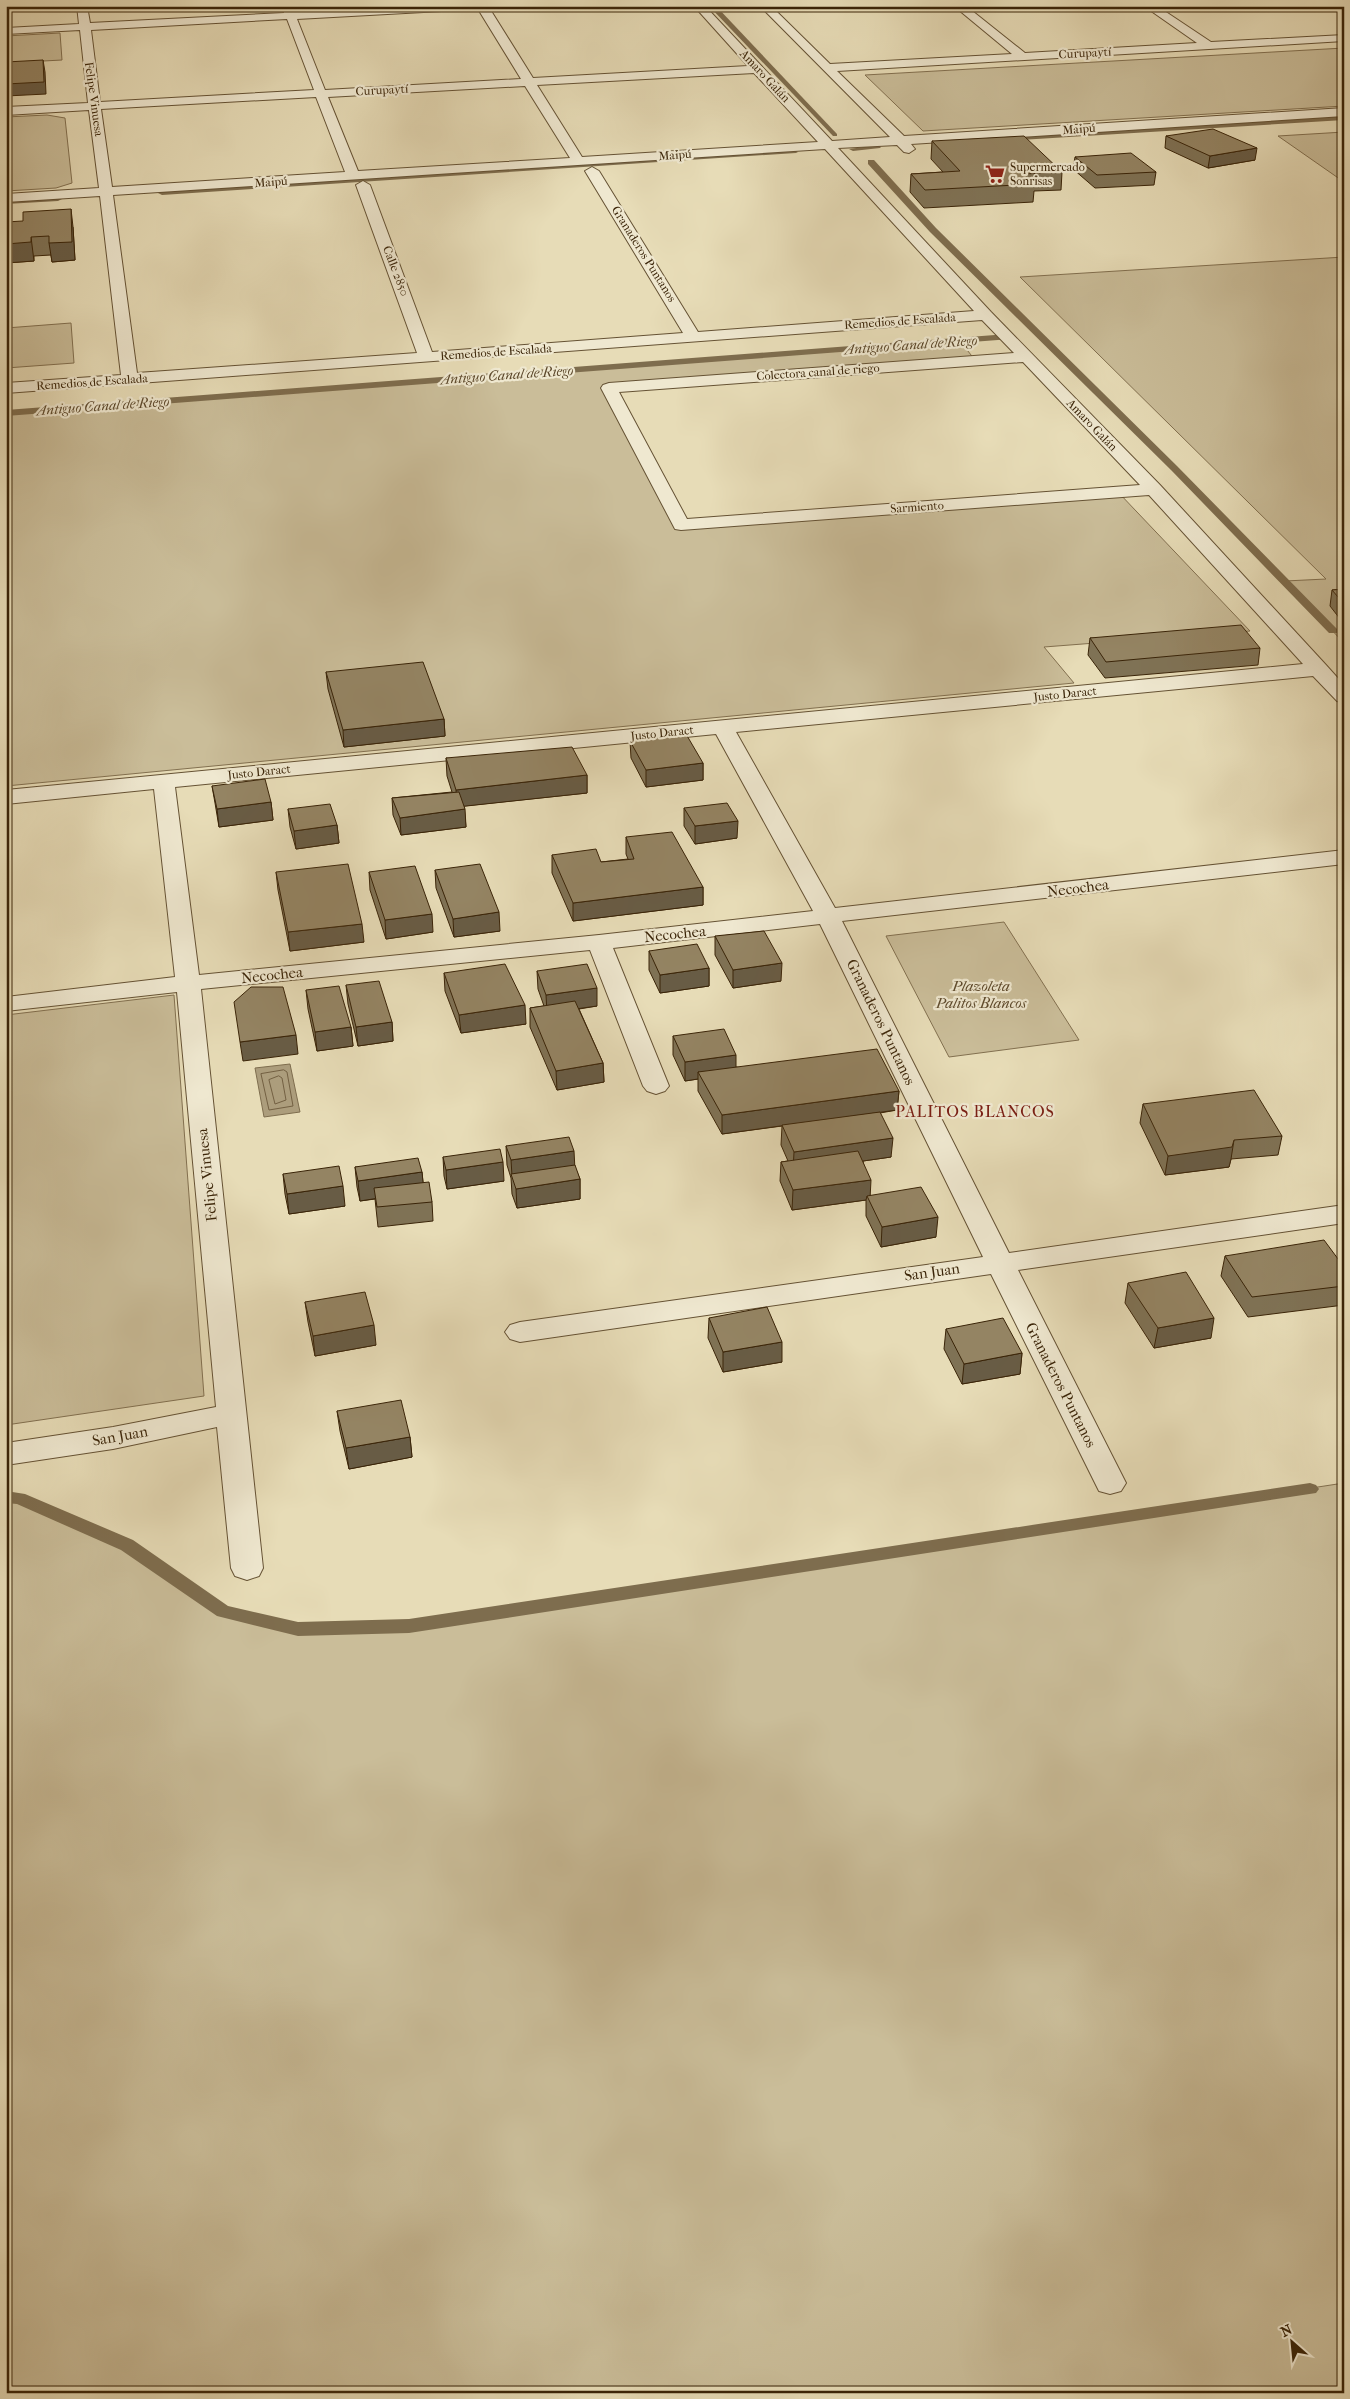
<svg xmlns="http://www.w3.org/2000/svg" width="1350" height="2399" font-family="'IM FELL French Canon',serif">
<rect width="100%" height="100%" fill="#e7dcb7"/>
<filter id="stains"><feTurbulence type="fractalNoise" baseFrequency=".004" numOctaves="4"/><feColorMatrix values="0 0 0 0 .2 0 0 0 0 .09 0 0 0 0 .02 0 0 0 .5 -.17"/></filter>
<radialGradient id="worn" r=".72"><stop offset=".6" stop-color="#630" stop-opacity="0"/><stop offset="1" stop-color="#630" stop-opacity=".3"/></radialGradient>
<g fill="#cabd99" stroke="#827050">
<polygon points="60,33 62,60 6,63 6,36"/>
<polygon points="1344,48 1344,106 923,131 865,75"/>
<polygon points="47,115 65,118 72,183 56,188 6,191 6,117"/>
<polygon points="1344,132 1344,182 1278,136"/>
<polygon points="1344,257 1344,643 1285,581 1326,579 1020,277"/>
<polygon points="71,323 74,363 6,368 6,328"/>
<polygon points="960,341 975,360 610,388 681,525 1118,492 1250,631 1044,647 1074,683 6,786 6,414"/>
<polygon points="1004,922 1079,1040 949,1057 886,936"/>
<polygon points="174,995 204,1396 6,1425 6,1015"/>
<polygon points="1344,1483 1344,2393 6,2393 6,1497 19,1498 127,1545 223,1611 298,1629 409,1626"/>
</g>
<polygon fill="#ac9d7c" stroke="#7e6d4e" points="290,1064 300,1112 264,1117 255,1068"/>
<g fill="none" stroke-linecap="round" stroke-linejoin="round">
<g stroke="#736042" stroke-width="1">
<polygon points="284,1070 287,1072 293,1106 269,1110 261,1074"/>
<polygon points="279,1076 282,1078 286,1100 275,1104 269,1080"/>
</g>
<g fill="#7e6d4e" fill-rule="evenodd">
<polygon points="709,6 716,6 837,134 837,136 833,136"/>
<polygon points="1344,116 1344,120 1005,141 1002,139 1005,137"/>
<polygon points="878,145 881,147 880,148 853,151 849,149"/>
<polygon points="794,150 798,152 796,153 162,195 158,193 162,191"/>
<polygon points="868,160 874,160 936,228 1177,466 1337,629 1337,633 1329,633 1171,470 930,232 868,164"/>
<polygon points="61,197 62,199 58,201 6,204 6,200"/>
<polygon points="1008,334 1011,335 1011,339 6,416 6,410"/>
<polygon points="1310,1483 1316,1485 1319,1489 1316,1493 409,1633 298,1636 217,1616 121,1550 17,1504 6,1503 6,1491 25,1494 133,1540 228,1606 298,1622 409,1619"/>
</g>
<defs>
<path id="minor" d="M 77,6 L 87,6 L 90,23 L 284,13 L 282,6 L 293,6 L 295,12 L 411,6 L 488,6 L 533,78 L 748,66 L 694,6 L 705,6 L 832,141 L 890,137 L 760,6 L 771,6 L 830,64 L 1012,54 L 954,6 L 966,6 L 1025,53 L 1197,43 L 1144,6 L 1157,6 L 1211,42 L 1344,35 L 1344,41 L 837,71 L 904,136 L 1344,108 L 1344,116 L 911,144 L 915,149 L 909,153 L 904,152 L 897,145 L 838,148 L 991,312 L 1160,485 L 1326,665 L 1344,685 L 1344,703 L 1337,701 L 1313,676 L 736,732 L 835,908 L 1344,850 L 1344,864 L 842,921 L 1009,1253 L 1344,1205 L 1344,1223 L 1018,1270 L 1126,1483 L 1121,1491 L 1110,1494 L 1099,1491 L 991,1274 L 520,1342 L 510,1339 L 505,1332 L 510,1325 L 520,1322 L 983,1257 L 820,924 L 613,948 L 669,1086 L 665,1091 L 656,1094 L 647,1091 L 643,1086 L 590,950 L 201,989 L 263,1568 L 259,1576 L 247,1580 L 235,1576 L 231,1568 L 217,1427 L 113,1449 L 6,1465 L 6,1443 L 113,1427 L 216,1407 L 177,992 L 6,1011 L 6,997 L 175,977 L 154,789 L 6,804 L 6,790 L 1303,664 L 1149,495 L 681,530 L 675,529 L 601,388 L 603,385 L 609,383 L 1014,353 L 982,320 L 6,393 L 6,383 L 121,375 L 100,196 L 6,202 L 6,194 L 99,188 L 89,110 L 6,115 L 6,107 L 88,103 L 80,30 L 6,34 L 6,28 L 79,24 ZM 478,9 L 521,79 L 325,90 L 297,19 ZM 287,19 L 314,90 L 100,102 L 91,30 ZM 754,73 L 818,142 L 582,157 L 537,85 ZM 525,86 L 570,158 L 358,171 L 328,97 ZM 316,97 L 345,172 L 112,187 L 101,109 ZM 825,149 L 974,311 L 698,332 L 599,171 L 592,167 L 585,171 L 683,333 L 432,352 L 370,185 L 363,181 L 356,185 L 417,353 L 137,373 L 113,195 ZM 1023,362 L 1140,485 L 687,519 L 619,392 ZM 716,734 L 813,911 L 599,935 L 199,975 L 175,787 Z"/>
</defs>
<use href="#minor" stroke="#655234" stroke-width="2"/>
<use href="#minor" fill="#efe8d0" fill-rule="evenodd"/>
</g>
<g fill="#7f7255" stroke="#3a2408">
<polygon points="1166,136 1255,160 1208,168 1165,148"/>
<polygon points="932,141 1062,172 1061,190 1034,191 1033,202 924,208 910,192 911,174 943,172 931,159"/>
<polygon points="1075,157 1156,172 1154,185 1095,188 1073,169"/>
<polygon points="6,222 73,227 75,260 52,262 51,255 34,256 34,261 6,263"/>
<polygon points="1344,589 1344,624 1330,606 1332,590"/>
<polygon points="1090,638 1260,648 1258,665 1105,678 1088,655"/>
<polygon points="326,672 444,719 445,736 344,747 328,689"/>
<polygon points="630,741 703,763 703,780 646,787 631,758"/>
<polygon points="446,758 587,775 587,793 464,806 466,827 401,835 393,815 392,798 452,792 447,776"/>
<polygon points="212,786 271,802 273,820 219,827 215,803"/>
<polygon points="684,808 737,838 695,844 684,826"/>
<polygon points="288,809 337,825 339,843 296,849 290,827"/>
<polygon points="626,837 703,887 703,905 573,921 552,873 552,855 601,862 628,859 626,854"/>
<polygon points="435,870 500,931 454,937 436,888"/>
<polygon points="276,872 364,942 290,951 278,890"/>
<polygon points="369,872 433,932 386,939 370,890"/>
<polygon points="715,936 781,981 733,988 715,955"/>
<polygon points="649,951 709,968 709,986 660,993 649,970"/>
<polygon points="537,971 597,1006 579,1009 603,1063 604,1082 557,1090 530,1027 530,1008 544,1006 538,989"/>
<polygon points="444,973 526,1024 461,1033 445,991"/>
<polygon points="346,985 392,1022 393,1041 358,1046 348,1004"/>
<polygon points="306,990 351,1027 353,1046 317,1051 308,1009"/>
<polygon points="673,1036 736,1067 899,1091 897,1110 880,1113 891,1157 863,1161 870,1196 936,1237 881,1247 866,1216 866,1200 792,1210 780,1181 781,1162 788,1161 781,1145 782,1126 722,1134 698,1091 698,1079 685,1081 673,1055"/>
<polygon points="1143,1104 1282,1136 1278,1155 1231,1159 1229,1167 1165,1175 1140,1123"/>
<polygon points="506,1146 574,1165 580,1179 580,1199 517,1208 512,1194 511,1178 507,1165"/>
<polygon points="443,1157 504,1181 447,1189 444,1176"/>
<polygon points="355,1167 422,1172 423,1183 432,1202 433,1221 378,1227 375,1199 360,1201 357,1187"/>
<polygon points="283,1174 345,1206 289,1214 285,1194"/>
<polygon points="1225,1256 1344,1267 1344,1305 1248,1317 1221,1276"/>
<polygon points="1128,1283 1211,1338 1154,1348 1125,1303"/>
<polygon points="305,1302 376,1345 315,1356 308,1322"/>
<polygon points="709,1318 782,1362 723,1372 708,1338"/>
<polygon points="946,1329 1022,1353 1020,1374 962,1384 944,1349"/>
<polygon points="337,1411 410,1437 412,1457 349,1469 340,1431"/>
</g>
<g fill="#685c45" stroke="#3a2408">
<polygon points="43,60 45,72 46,94 6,96 6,84"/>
<polygon points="1257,148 1255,160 1208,168 1210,156"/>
<polygon points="71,209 73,227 75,260 52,262 49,243"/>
<polygon points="31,237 34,261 6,263 6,244"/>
<polygon points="444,719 445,736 344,747 343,730"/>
<polygon points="703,763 703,780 646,787 646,770"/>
<polygon points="587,775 587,793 457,807 456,790"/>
<polygon points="271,802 273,820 219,827 217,809"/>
<polygon points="465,809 466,827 401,835 400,818"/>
<polygon points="738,821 737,838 695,844 695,826"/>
<polygon points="337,825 339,843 296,849 294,831"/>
<polygon points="703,887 703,905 573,921 573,903"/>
<polygon points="499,912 500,931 454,937 453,919"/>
<polygon points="432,914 433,932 386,939 385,920"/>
<polygon points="362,924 364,942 290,951 288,932"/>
<polygon points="782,963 781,981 733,988 733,970"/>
<polygon points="709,968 709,986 660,993 660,975"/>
<polygon points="597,988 597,1006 547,1013 546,995"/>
<polygon points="525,1005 526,1024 461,1033 459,1015"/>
<polygon points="392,1022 393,1041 358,1046 356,1027"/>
<polygon points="351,1027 353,1046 317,1051 315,1032"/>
<polygon points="296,1035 298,1054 243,1061 240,1042"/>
<polygon points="736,1055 736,1074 698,1072 698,1079 685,1081 685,1062"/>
<polygon points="603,1063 604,1082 557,1090 556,1071"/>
<polygon points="899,1091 897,1110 722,1134 722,1115"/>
<polygon points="893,1138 891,1157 793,1171 794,1152"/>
<polygon points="1234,1140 1231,1159 1229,1167 1165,1175 1168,1156"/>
<polygon points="574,1151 575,1170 512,1176 511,1160"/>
<polygon points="503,1162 504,1181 447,1189 446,1170"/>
<polygon points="422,1172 424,1191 360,1201 358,1181"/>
<polygon points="580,1179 580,1199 517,1208 516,1189"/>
<polygon points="871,1180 870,1199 867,1196 866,1200 792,1210 793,1190"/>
<polygon points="343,1186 345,1206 289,1214 287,1194"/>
<polygon points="938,1217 936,1237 881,1247 882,1227"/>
<polygon points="1214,1318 1211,1338 1154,1348 1158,1328"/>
<polygon points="374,1325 376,1345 315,1356 313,1336"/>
<polygon points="782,1342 782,1362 723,1372 723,1352"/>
<polygon points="1022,1353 1020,1374 962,1384 964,1364"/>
<polygon points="410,1437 412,1457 349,1469 346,1448"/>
</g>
<g fill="#948463" stroke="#3a2408">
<polygon points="43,60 44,82 6,84 6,62"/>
<polygon points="1213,129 1257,148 1210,156 1166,136"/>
<polygon points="1024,136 1062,172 1024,174 1034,184 925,190 911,174 960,171 932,141"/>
<polygon points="1131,153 1156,172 1097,175 1075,157"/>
<polygon points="71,209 72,242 49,243 49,236 31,237 31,242 6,244 6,222 23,221 23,212"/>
<polygon points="1344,589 1344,604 1332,590"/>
<polygon points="1241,625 1260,648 1106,662 1090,638"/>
<polygon points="423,662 444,719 343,730 326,672"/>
<polygon points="686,734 703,763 646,770 630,741"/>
<polygon points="572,747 587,775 456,790 446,758"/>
<polygon points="265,779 271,802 217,809 212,786"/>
<polygon points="459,792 465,809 400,818 392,798"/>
<polygon points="727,803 738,821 695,826 684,808"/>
<polygon points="330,804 337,825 294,831 288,809"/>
<polygon points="672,832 703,887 573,903 552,855 596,849 601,862 634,859 626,837"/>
<polygon points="348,864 362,924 288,932 276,872"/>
<polygon points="480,864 499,912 453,919 435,870"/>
<polygon points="415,866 432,914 385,920 369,872"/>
<polygon points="764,931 782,963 733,970 715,936"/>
<polygon points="697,944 709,968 660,975 649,951"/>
<polygon points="505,964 525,1005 459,1015 444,973"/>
<polygon points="587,964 597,988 546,995 537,971"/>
<polygon points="379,981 392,1022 356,1027 346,985"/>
<polygon points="339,986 351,1027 315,1032 306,990"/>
<polygon points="251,987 283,987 296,1035 240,1042 234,1002"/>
<polygon points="575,1001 603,1063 556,1071 530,1008"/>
<polygon points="724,1029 736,1055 685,1062 673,1036"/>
<polygon points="877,1049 899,1091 722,1115 698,1072"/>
<polygon points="1254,1090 1282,1136 1234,1140 1232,1147 1168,1156 1143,1104"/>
<polygon points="880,1112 893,1138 794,1152 782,1125"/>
<polygon points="569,1137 574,1151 511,1160 506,1146"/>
<polygon points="500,1149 503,1162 446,1170 443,1157"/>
<polygon points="858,1151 871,1180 793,1190 781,1162"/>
<polygon points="418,1158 422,1172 358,1181 355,1167"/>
<polygon points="575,1165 580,1179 516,1189 511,1174"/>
<polygon points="339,1166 343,1186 287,1194 283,1174"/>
<polygon points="429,1182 432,1202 377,1207 374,1188"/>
<polygon points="921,1187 938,1217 882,1227 867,1196"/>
<polygon points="1324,1240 1344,1267 1344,1286 1252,1297 1225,1256"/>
<polygon points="1186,1272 1214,1318 1158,1328 1128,1283"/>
<polygon points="365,1292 374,1325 313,1336 305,1302"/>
<polygon points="767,1307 782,1342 723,1352 709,1318"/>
<polygon points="1003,1318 1022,1353 964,1364 946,1329"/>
<polygon points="401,1400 410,1437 346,1448 337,1411"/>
</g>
<defs>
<symbol id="supermarket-bare" viewBox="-9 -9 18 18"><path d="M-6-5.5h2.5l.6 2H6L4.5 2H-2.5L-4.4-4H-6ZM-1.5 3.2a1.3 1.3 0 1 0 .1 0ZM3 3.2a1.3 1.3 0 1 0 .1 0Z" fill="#8f2418" stroke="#efe8d0" stroke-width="2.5" paint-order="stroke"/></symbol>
</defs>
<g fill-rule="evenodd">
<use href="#supermarket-bare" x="981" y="160" width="28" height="28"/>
</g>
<g text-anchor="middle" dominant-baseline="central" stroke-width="4.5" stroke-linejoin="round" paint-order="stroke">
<g font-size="12" fill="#3a2408" stroke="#efe8d0">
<text transform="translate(1085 53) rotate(-3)">Curupaytí</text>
<text transform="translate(765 76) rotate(47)">Amaro Galán</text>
<text transform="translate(382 90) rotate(-3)">Curupaytí</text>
<text transform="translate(94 99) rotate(82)">Felipe Vinuesa</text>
<text transform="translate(1079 129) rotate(-4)">Maipú</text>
<text transform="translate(675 155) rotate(-4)">Maipú</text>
<text transform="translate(271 182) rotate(-4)">Maipú</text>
<text transform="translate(644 254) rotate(58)">Granaderos Puntanos</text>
<text transform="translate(396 271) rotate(69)">Calle 2850</text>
<text transform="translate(900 321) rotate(-4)">Remedios de Escalada</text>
<text transform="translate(496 352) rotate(-4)">Remedios de Escalada</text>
<text transform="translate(818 372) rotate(-4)">Colectora canal de riego</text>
<text transform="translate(92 382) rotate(-4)">Remedios de Escalada</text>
<text transform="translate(1092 425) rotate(46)">Amaro Galán</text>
<text transform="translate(917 507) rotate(-4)">Sarmiento</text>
<text transform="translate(1065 694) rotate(-6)">Justo Daract</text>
<text transform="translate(662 733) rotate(-6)">Justo Daract</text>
<text transform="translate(259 772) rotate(-6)">Justo Daract</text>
</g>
<g font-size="12" fill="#3a2408" stroke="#efe8d0" text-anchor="start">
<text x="1010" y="167">Supermercado<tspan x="1010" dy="14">Sonrisas</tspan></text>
</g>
<g font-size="14" font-style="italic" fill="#5c482b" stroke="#efe8d0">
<text transform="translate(911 345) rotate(-4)">Antiguo Canal de Riego</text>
<text transform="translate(507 375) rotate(-4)">Antiguo Canal de Riego</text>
<text transform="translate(103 406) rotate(-4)">Antiguo Canal de Riego</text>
</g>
<g font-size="15" fill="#3a2408" stroke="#efe8d0">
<text transform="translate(1078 888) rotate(-7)">Necochea</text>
<text transform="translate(675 934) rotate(-6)">Necochea</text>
<text transform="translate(272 975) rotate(-6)">Necochea</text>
<text transform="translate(881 1022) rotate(64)">Granaderos Puntanos</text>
<text transform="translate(207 1175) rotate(-96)">Felipe Vinuesa</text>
<text transform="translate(932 1272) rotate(-8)">San Juan</text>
<text transform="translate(1061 1385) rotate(63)">Granaderos Puntanos</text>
<text transform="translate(120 1436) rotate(-10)">San Juan</text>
</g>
<g font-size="15" font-style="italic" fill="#5e4a2c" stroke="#efe8d0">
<text x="981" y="986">Plazoleta<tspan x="981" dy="17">Palitos Blancos</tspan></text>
</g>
<g font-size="16" letter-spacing="1" fill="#7a1f14" stroke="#efe8d0">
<text x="975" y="1111">PALITOS BLANCOS</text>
</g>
</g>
<rect width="1350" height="2399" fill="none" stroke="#e7dcb7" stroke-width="25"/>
<rect x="8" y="8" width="1335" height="2384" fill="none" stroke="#3a2408" stroke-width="2.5"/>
<rect x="12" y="12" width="1325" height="2374" fill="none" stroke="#3a2408"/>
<g transform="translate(1292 2342) rotate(333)" stroke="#efe8d0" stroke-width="4" paint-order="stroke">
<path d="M0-4L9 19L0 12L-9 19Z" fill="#3a2408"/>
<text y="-8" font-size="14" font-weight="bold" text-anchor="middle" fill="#3a2408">N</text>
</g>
<rect width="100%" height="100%" filter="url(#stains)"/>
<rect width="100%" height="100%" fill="url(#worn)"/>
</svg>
